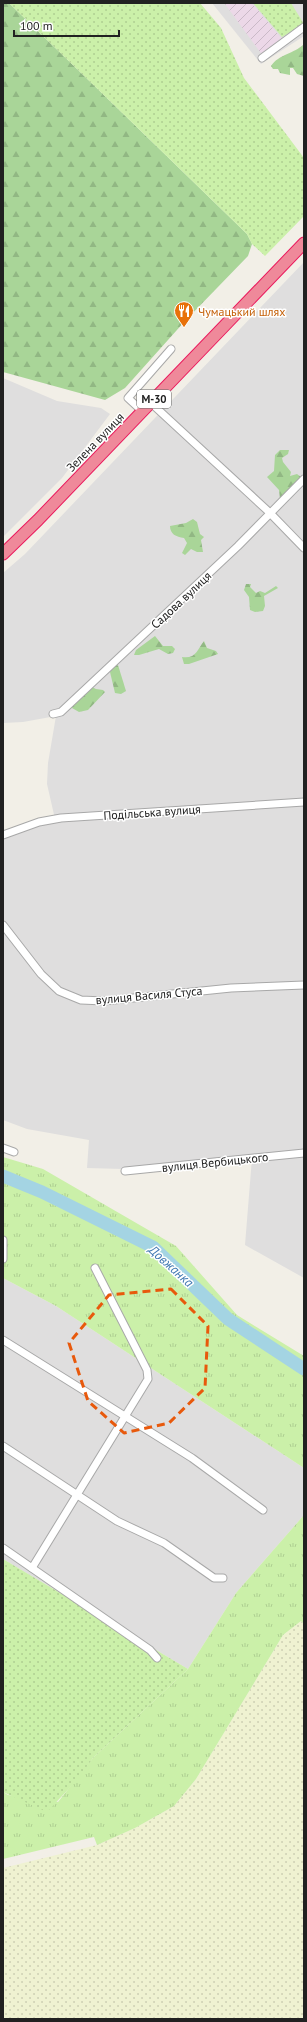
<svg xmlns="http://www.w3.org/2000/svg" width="307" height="2022" font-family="'PT Sans',sans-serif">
<defs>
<pattern id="industrial-furrows" width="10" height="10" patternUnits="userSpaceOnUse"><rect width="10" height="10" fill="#ecd8e8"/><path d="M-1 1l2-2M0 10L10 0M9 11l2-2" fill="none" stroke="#cab9c7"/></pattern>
<pattern id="farmland-dots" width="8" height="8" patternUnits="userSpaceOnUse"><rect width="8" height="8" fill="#eff2d1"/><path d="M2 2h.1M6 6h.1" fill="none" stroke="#cdcfb3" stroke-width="1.8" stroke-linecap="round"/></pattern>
<pattern id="grass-tufts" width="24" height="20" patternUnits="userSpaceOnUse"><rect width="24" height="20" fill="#cbf0a9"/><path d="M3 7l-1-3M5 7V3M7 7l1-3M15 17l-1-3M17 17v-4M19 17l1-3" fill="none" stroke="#aece91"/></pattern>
<pattern id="forest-firs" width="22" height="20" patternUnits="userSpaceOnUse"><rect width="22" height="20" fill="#a9d598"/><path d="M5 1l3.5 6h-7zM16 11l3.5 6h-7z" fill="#91b783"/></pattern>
<pattern id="garden-dots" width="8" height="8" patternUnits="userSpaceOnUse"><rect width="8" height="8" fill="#cbf0a9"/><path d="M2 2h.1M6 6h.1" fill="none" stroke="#aece91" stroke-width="1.8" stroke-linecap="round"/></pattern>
</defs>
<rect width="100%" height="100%" fill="#f2efe7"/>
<g fill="#dfdede">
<polygon points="212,3 304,3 304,36 261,64"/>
<polygon points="304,262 304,1278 245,1245 252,1158 123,1169 87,1168 89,1140 27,1129 3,1120 3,838 55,819 47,784 48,763 56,716 23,722 3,723 3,573 25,554"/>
<polygon points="3,378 57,401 101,408 110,414 62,478 3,537"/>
<polygon points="3,1278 56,1306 304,1468 304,1515 236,1593 188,1669 3,1559"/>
</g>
<polygon fill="url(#industrial-furrows)" points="227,3 252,3 282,39 263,56 225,4"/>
<polygon fill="url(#farmland-dots)" points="301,1621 304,1624 304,2019 3,2019 3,1868 97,1845 135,1828 174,1806 196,1779 283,1635"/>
<g fill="url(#grass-tufts)">
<polygon points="3,1157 43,1169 176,1246 237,1315 304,1356 304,1468 56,1306 3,1278"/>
<polygon points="304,1515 304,1624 301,1621 283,1635 196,1779 174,1806 135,1828 97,1845 94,1837 3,1859 3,1792 8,1795 58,1802 93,1758 188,1669 236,1593"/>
</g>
<g fill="url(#forest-firs)">
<polygon points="3,3 9,3 247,234 252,244 248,256 185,321 125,388 105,400 3,372"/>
<path d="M 304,44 L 304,76 L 297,74 L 293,68 L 290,68 L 290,75 L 280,73 L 278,69 L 273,69 L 271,66 C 279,54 294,54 304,44 Z"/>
<polygon points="280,450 289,450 288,454 282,458 283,462 291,472 290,476 297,474 301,477 280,499 279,490 267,477 274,471 275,455"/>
<path d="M 193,519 L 197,522 L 200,534 L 204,537 L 201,540 L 203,552 L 197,552 L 191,549 L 185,555 L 182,553 L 187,543 L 184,538 C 176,537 170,534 170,526 L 186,523 Z"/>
<polygon points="246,584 251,584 250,587 256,593 260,591 265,593 276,586 278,588 264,596 265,606 263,611 255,612 250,610 249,597 244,590"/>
<polygon points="155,636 163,646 172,646 175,649 173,653 168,654 159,649 139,655 134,655 136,650"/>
<path d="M 204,641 L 207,648 L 216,651 L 218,654 L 189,664 L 184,664 L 182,657 C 196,659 197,650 204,641 Z"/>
<polygon points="118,665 126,691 121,694 115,693 110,672 111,668"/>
<polygon points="90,686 96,689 103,690 105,692 88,710 79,712 72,708 69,703"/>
</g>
<g fill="url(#garden-dots)">
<polygon points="9,3 200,3 221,28 244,78 304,158 304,216 265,256 252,244 247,234"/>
<polygon points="253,3 291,3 304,24 282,37"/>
<polygon points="3,1559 188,1669 93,1758 77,1780 47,1812 3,1792"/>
</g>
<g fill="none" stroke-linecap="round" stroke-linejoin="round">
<polyline stroke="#a4d4e3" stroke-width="13" points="3,1176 42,1192 153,1247 228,1319 304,1369"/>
<defs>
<g id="minor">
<polyline points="262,58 304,27"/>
<polyline points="151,403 269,512 304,548"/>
<polyline points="142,411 128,398 171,349"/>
<polyline points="53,714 61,712 238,546 304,479"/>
<polyline points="3,835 39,822 61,818 304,802"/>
<polyline points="3,925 41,974 59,991 81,1000 104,1001 231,988 304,985"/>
<polyline points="3,1148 14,1152"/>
<polyline points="125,1171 304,1153"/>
<polyline points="3,1240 3,1259"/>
<polyline points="3,1340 192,1458 263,1510"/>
<polyline points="3,1446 117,1521 164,1543 214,1578 223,1578"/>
<polyline points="3,1548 150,1650 157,1658"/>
<polyline points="32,1568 148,1379 147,1370 95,1268"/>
</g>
<polyline id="highway" points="3,554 38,520 304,243"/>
</defs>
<use href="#minor" stroke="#a8a8a8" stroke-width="9"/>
<use href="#highway" stroke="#eb195d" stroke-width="13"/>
<use href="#minor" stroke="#fff" stroke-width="7"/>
<use href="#highway" stroke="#ef899a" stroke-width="11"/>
</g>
<path fill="none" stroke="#e8590c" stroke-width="3" stroke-dasharray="8 5" stroke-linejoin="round" d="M 171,1289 L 208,1326 L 205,1388 L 169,1423 L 124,1433 L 88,1401 L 69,1343 L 109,1295 Z"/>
<defs>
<symbol id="restaurant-pin" viewBox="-11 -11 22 30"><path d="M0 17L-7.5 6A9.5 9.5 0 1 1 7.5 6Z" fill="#e8710a" stroke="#fff"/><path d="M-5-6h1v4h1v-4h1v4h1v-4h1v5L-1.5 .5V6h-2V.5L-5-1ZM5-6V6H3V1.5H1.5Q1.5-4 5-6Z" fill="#fff"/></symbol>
</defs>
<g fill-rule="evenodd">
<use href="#restaurant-pin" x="173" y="300" width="22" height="30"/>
</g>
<g text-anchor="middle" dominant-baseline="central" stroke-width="3" stroke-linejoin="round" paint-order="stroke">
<rect fill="#fff" stroke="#646464" stroke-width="1" x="137" y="390" width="34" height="18" rx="3"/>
<g font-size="11" font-weight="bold" fill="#212121">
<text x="154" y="399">М-30</text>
</g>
<g font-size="12" fill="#c56008" stroke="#fff" text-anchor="start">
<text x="198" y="311">Чумацький шлях</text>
</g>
<g font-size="12" fill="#212121" stroke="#fff">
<text transform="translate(95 442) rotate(-46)">Зелена вулиця</text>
<text transform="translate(181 600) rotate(-43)">Садова вулиця</text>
<text transform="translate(152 812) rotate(-4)">Подільська вулиця</text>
<text transform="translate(149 995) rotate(-5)">вулиця Василя Стуса</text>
<text transform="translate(215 1162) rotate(-6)">вулиця Вербицького</text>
</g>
<g font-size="13" font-style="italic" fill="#4078b2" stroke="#fff">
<text transform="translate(171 1266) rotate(42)">Довжанка</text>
</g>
</g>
<rect width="307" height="2022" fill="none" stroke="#212121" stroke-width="8"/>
<path d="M14 30v6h105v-6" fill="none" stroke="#212121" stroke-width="2"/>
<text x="20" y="30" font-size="12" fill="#212121" stroke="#ffffff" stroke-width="3" paint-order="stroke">100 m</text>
</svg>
